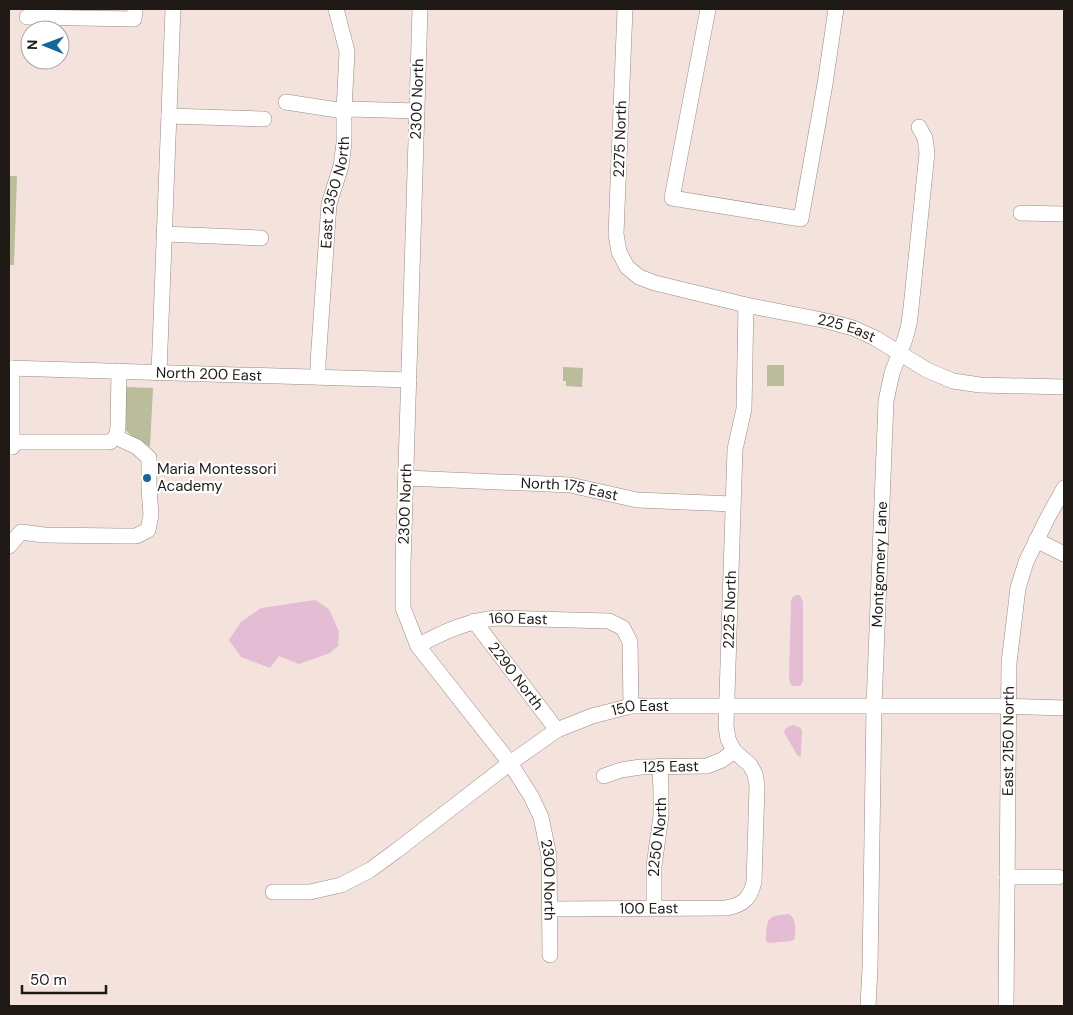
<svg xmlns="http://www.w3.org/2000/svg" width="1073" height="1015" font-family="'DM Sans',sans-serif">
<rect width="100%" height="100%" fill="#f4e3dc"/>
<g fill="#b9bd9c">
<polygon points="9,176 17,176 14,265 9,265"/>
<rect x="767" y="365" width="17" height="21"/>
<polygon points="563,367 583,368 582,387 566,386 566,381 563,381"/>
<path d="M 126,387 L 153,388 L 150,447 C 141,440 129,437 123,426 Z"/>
</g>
<g fill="#e4bcd4">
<polygon points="796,595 800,595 803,602 803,681 800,686 794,686 790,684 789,677 791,601 793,597"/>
<polygon points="315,600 329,609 339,632 338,646 330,653 299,664 279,656 270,668 241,657 229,640 241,622 261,608"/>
<polygon points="793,725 799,727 802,730 801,754 800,757 797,755 784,732 785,729 788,727"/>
<path d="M 789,914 C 797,919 796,932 794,940 L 791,941 L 769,943 L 766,941 C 767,918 766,916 789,914 Z"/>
</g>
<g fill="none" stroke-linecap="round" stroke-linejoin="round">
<defs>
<g id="minor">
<path id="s1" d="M 420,9 L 403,565 L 403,608 L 418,646 L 510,763 L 531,796 L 541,817 L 549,856 L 550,955"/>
<path id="s2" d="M 625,9 L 616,234 L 619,252 L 627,267 L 639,277 L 655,283 L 746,305 L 827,321 L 853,328 L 875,338 L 927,370 L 953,381 L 980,385 L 1064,387"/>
<polyline points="708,9 672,198 801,219 825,84 836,9"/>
<polyline points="27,17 134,19 135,9"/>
<polyline points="286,102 344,111 349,109 417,111"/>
<polyline points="169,116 264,119"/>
<polyline points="1021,213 1064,214"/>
<polyline points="164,234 261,238"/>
<path id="s3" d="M 9,368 L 409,380"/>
<polyline points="12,368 12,447"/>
<polyline points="159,373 173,9"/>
<path id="s4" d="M 318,377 L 318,363 L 329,204 L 341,166 L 344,143 L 344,111 L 347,51 L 336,9"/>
<polyline points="9,447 12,447 17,442 110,442 116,437 118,427 119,371"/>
<path id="s5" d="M 406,478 L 570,485 L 637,500 L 733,504"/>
<polyline points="1036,540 1064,554"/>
<polyline points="9,546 21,532 44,535 120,536 136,536 148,530 151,515 149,488 149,458 137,447 116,437"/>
<path id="s6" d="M 474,621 L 557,730"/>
<path id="s7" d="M 418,646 C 442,632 467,621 496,618 L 609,621 L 623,628 L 630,642 L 631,706"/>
<path id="s8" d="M 604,776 L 621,770 L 641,767 L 707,766 L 722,760 L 734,751"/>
<polyline points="1007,877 1058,877"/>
<path id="s9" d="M 273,892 L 310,892 L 341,885 L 370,870 L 396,851 L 510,763 L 557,730 L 592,716 L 631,706 L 995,706 L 1064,708"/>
<path id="s10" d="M 654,908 L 654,866 L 661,816 L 661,792 L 660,766"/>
<path id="s11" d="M 550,909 L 726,908 C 743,905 750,899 754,882 L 757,786 L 755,774 L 750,765 L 734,751 L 728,739 L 726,726 L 735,449 L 744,409 L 746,305"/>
<path id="s12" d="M 868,1006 L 870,968 L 874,706 L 886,401 L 892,373 L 905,339 L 909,324 L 911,308 L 927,153 L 925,138 L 919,127"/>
<path id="s13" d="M 1006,1006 L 1009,663 L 1018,588 L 1026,562 L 1047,519 L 1064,488"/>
</g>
</defs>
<use href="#minor" stroke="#998a83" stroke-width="16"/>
<use href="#minor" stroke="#fff" stroke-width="15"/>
</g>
<circle fill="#146798" stroke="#fff" stroke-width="2" cx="147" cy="478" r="5"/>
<g text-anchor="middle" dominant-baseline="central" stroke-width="4.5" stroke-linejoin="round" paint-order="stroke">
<g font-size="15" fill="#201a17" stroke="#fff">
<text transform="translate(417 99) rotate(-88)">2300 North</text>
<text transform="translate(620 139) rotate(-88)">2275 North</text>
<text stroke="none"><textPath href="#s4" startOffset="186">East 2350 North</textPath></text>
<text stroke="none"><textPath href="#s2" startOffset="490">225 East</textPath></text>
<text stroke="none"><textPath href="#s3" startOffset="200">North 200 East</textPath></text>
<text stroke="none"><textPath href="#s5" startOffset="164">North 175 East</textPath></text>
<text transform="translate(405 504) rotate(-88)">2300 North</text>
<text stroke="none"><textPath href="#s12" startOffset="442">Montgomery Lane</textPath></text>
<text stroke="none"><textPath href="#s11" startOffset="500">2225 North</textPath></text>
<text stroke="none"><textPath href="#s7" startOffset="106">160 East</textPath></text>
<text stroke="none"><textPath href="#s6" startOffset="69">2290 North</textPath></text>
<text stroke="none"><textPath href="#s9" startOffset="422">150 East</textPath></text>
<text stroke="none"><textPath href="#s13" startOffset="265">East 2150 North</textPath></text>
<text stroke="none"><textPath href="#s8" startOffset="68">125 East</textPath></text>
<text stroke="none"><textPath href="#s10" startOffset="71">2250 North</textPath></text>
<text stroke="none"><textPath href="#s1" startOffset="915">2300 North</textPath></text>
<text stroke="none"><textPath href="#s11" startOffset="99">100 East</textPath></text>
</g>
<g font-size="15" fill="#201a17" stroke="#fff" text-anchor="start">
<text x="157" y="469">Maria Montessori<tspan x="157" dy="17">Academy</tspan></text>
</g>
</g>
<rect width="1073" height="1015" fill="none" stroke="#201a17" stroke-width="20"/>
<g transform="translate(45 45) rotate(271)"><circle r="24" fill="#ffffff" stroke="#a6a3a2"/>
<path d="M0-4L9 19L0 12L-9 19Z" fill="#146798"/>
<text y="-8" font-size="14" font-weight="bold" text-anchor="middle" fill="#201a17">N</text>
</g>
<path d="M22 985v8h84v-8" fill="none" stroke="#201a17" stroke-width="2.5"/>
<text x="30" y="985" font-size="15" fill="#201a17" stroke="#ffffff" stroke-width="4" paint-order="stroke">50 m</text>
</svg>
